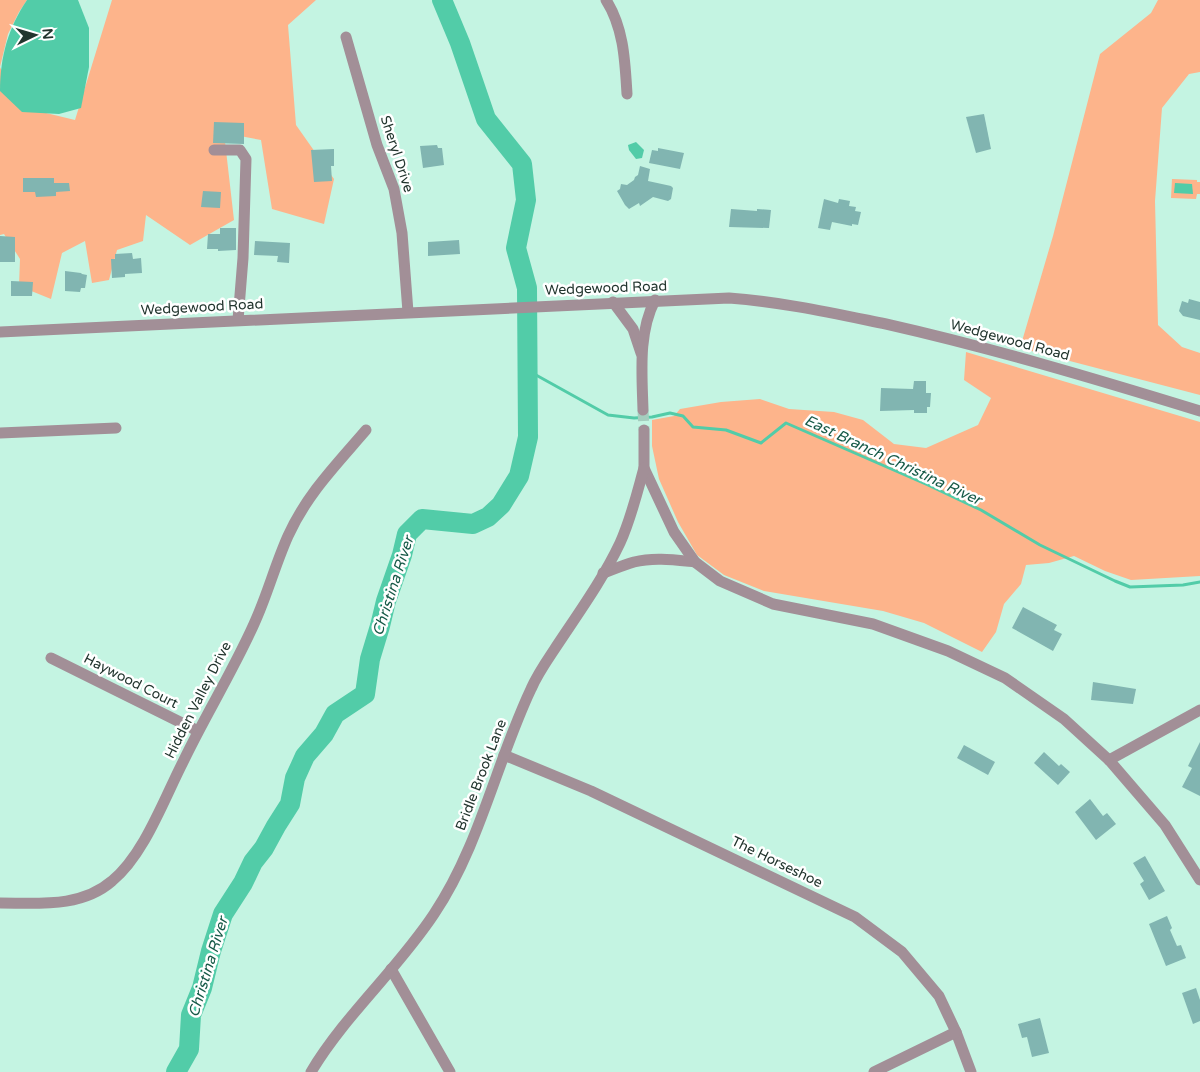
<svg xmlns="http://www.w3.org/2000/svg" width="1200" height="1072" font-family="'Varela Round',sans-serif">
<rect width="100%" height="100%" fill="#c4f4e2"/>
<g fill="#fdb48b">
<polygon points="0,0 27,0 19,12 8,34 0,67 17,106 75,120 112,0 316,0 288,25 296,125 334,179 324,224 272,209 261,140 224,133 234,220 190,245 146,215 143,241 117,250 109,280 92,283 85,241 62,253 51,299 19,286 20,259 4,234 0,235"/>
<polygon points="1158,0 1200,0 1200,72 1189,74 1162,108 1155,201 1158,325 1182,347 1200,353 1200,395 1020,348 1053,236 1100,54 1151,13"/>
<polygon points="1172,179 1197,180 1197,182 1200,182 1200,194 1197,194 1196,199 1171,198"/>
<polygon points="966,352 1200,422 1200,576 1131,580 1105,571 1074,556 1049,563 1026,565 1021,584 1004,604 996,632 982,652 924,623 883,611 764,591 724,575 697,555 678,522 659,479 652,446 652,420 674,416 680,409 721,402 760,399 789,409 834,412 863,420 894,444 926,448 978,425 991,398 964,380"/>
</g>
<g fill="#52cca8">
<path d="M 27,0 L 78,0 L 89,28 L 89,67 L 81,108 L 59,114 L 22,112 L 0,91 C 0,57 8,28 27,0 Z"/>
<polygon points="636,142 644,150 642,158 636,159 629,150 628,145"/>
<polygon points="1175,183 1192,184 1193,194 1174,193"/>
</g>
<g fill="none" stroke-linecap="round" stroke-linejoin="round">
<polyline stroke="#52cca8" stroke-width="3" points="527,370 608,415 634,418 652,417 670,413 683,416 693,427 726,430 761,443 786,423 928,485 981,510 1040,545 1115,581 1130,587 1183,585 1200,582"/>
<polyline stroke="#52cca8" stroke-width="20" points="176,1072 189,1049 191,1015 202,988 211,951 223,914 243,883 253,862 264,848 276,826 290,804 295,778 305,756 324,734 335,714 365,694 370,659 380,626 386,601 402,555 407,534 422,519 473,524 488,517 501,505 519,476 528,437 527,288 516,248 526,200 522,164 486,119 460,43 442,0"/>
</g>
<g fill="#81b5b1">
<polygon points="984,114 991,149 976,153 966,117"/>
<polygon points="214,122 244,123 244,144 213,143"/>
<polygon points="437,145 438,148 442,148 444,165 423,168 420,146"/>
<polygon points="658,148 684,153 680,169 649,163 652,150 658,151"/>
<polygon points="334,149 334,166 331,166 332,181 314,182 311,150"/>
<polygon points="640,166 650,169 648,181 671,186 673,188 671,199 668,201 653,197 640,206 639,203 629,209 625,205 617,191 620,189 621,184 627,185 634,180 635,177 638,175"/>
<polygon points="23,178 54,178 54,183 69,183 70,191 56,192 56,196 36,197 35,192 23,192"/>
<polygon points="203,191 221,192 220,208 201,207"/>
<polygon points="824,199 838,203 839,199 850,201 849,206 856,207 855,211 861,212 858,225 852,224 852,226 832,222 830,230 818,228"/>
<polygon points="731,209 757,211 757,209 771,210 769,228 729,227"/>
<polygon points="220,228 236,228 236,250 218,251 218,249 207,249 208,234 220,234"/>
<polygon points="0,236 15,237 15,262 0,262"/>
<polygon points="459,240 460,254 428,256 428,242"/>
<polygon points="255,241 290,243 289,263 277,262 278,256 254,255"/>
<polygon points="132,253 133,259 141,258 142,273 125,274 125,277 112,278 111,259 115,259 115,254"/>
<polygon points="65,271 81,273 82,274 87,275 85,288 81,288 80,292 65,291"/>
<polygon points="11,281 33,282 32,296 11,296"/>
<polygon points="1189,299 1200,302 1200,320 1183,316 1179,311 1182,301 1188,303"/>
<polygon points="914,381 926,381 926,393 931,393 930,407 927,407 927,413 914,413 914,410 880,411 881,388 913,389"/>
<polygon points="1023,607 1057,625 1054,630 1062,634 1053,651 1012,628"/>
<polygon points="1093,682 1136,689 1133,704 1091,700"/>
<polygon points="1200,742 1200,796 1182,787 1192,768 1188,766"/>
<polygon points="964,745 995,762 988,775 957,758"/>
<polygon points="1044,752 1059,766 1061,764 1070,772 1058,785 1034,763"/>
<polygon points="1090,799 1103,816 1107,813 1116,824 1096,840 1075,812"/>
<polygon points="1145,856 1165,891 1149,900 1140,884 1144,881 1133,863"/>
<polygon points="1167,916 1172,928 1170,930 1177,946 1181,945 1186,958 1166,966 1149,924"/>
<polygon points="1196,988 1200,1000 1200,1021 1193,1024 1182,993"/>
<polygon points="1040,1018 1049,1053 1032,1057 1027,1037 1022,1038 1018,1024"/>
</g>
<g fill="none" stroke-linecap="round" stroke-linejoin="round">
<polyline stroke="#a4cebe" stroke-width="11" stroke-dasharray="11 5.5" stroke-linecap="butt" points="643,410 644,430"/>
<g stroke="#a28f97" stroke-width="11">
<path d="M 606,0 C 624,28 625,62 627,94"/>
<polyline points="346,37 377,145 394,189 402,233 408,312"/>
<polyline points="214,150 240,150 246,159 243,258 238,320"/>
<polyline points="613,302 633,329 641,353"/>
<path d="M 0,332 L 729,298 C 783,302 832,313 886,324 C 992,348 1096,379 1200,411"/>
<path d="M 643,410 C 642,373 638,333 655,300"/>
<polyline points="644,430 644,468 674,532 695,562 720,581 773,604 873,624 948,651 1005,678 1064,719 1109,760 1165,825 1200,880"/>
<polyline points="0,433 116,428"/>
<path d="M 603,573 C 614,569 624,565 634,562 C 654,557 675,560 695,562"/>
<polyline points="51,658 198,731"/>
<polyline points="504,755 591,791 855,917 902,952 939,996 956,1032 971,1072"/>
<polyline points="1109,760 1200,710"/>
<path d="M 0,903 C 38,903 81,908 112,881 C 144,855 164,799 183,762 C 205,716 233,671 254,624 C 267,596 275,565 288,536 C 307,494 336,465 366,430"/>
<polyline points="391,969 450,1072"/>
<path d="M 311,1072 C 345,1015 397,970 434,914 C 480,845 496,763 531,689 C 537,675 546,662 554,650 C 577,615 602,581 620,543 C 631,519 637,493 644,468"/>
<polyline points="874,1072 956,1032"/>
</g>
</g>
<g text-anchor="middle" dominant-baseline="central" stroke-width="5" stroke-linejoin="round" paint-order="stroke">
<g font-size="14" fill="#22352e" stroke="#fff">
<text transform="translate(397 154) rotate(72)">Sheryl Drive</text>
<text transform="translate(606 288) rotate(-2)">Wedgewood Road</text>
<text transform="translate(202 307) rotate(-3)">Wedgewood Road</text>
<text transform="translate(1010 340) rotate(15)">Wedgewood Road</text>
<text transform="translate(131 681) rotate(27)">Haywood Court</text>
<text transform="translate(198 700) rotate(-63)">Hidden Valley Drive</text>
<text transform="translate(481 775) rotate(-69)">Bridle Brook Lane</text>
<text transform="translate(777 862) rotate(26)">The Horseshoe</text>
</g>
<g font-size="15" font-style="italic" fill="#175a48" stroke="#fff">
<text transform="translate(893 460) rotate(25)">East Branch Christina River</text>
<text transform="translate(393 586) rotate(-72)">Christina River</text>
<text transform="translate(208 967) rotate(-73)">Christina River</text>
</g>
</g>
<g transform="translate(35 35) rotate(85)" stroke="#ffffff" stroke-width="4" paint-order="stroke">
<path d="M0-4L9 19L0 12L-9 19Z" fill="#22352e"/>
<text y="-8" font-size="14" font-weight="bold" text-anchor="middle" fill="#22352e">N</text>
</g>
</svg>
